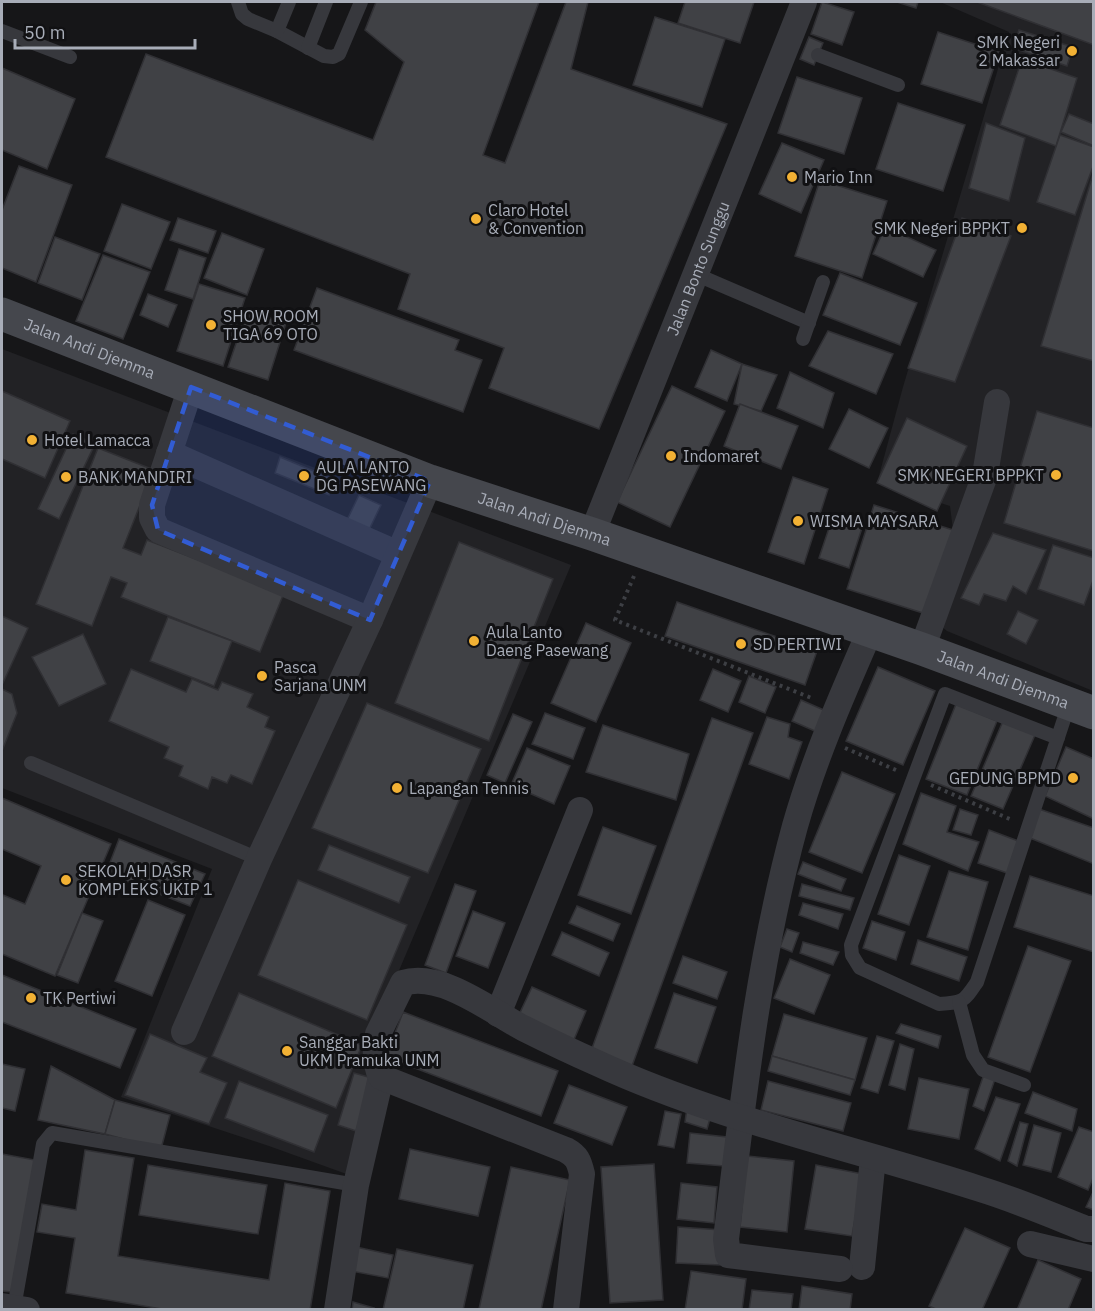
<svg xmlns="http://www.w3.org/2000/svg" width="1095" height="1311" font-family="'IBM Plex Sans',sans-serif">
<rect width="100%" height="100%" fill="#161618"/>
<g fill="#222225">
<polygon points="940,2 1093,2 1093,691 947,631 926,614 953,530 950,506 877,483 903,387 1009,32"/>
<polygon points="2,349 571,565 370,1039 375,1080 352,1176 269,1146 121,1097 212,869 2,788"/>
</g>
<g fill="#404145" stroke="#303034" stroke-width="1.5">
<polygon points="376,2 539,2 483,155 505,163 566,2 588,2 571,69 727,124 599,429 489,388 504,348 398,309 410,274 106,157 146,54 373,140 404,62 365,30"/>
<polygon points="685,2 754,2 740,43 678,23"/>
<polygon points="822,2 854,12 842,45 811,34"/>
<polygon points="897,2 918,2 916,8"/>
<polygon points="977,2 1094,2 1094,45"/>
<polygon points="655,17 725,39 702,107 633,85"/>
<polygon points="1019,30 1073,47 1067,66 1013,48"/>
<polygon points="938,32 999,52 982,103 921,84"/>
<polygon points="809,37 823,43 814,65 800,59"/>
<polygon points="1022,59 1077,78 1056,146 1000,125"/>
<polygon points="2,68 75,99 47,169 2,150"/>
<polygon points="797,77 862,98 844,154 778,133"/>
<polygon points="898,103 965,125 943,191 876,169"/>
<polygon points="1069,114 1094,124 1094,146 1061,132"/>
<polygon points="986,123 1025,138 1009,201 969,188"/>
<polygon points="1060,135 1094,147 1094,164 1075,215 1037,202"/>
<polygon points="782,143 824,160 801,213 759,194"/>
<polygon points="19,166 72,185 36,282 2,268 2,210"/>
<polygon points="1094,171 1094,361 1041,346"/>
<polygon points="820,180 887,201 862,278 795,256"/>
<polygon points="122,204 170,222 151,269 104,251"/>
<polygon points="178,218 216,231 208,253 170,240"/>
<polygon points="962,218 1011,236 955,382 908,368"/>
<polygon points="885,227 936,250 923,277 873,254"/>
<polygon points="222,233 264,249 247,295 204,278"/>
<polygon points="55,237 100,254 82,300 38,283"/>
<polygon points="179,249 206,258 193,299 165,290"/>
<polygon points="103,255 150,272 123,339 76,321"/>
<polygon points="840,273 917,303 900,345 823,315"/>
<polygon points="199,284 245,298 223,366 177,351"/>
<polygon points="317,288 459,340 455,350 482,360 463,412 294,350"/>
<polygon points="148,294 177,305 168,327 140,315"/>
<polygon points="247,311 286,323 268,380 228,367"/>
<polygon points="828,331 893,354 876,394 809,366"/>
<polygon points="711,350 742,364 727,401 695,387"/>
<polygon points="742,364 777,375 761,411 734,404"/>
<polygon points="790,372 834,393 823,428 777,408"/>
<polygon points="672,386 725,411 670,527 617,502"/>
<polygon points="2,391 70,421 45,478 2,459"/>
<polygon points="740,404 798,426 781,469 724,446"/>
<polygon points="849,409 888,428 869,468 829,449"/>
<polygon points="1037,411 1094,428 1094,551 1004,523"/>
<polygon points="907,418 967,446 937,511 877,483"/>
<polygon points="73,434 95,444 59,519 38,509"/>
<polygon points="98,448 154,470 123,548 141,555 147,540 284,593 260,652 121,597 127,583 111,577 92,626 36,604"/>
<polygon points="280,457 333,479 329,495 275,473"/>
<polygon points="793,477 828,489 804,564 768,552"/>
<polygon points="359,495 381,505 369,530 347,520"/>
<polygon points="874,505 953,530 926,614 847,589"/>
<polygon points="832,519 862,528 849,568 819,558"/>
<polygon points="993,533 1046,550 1026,594 1013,586 1006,601 984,594 979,605 961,598"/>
<polygon points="459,542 553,579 489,741 395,703"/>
<polygon points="1053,545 1094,558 1094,578 1084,605 1038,589"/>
<polygon points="677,602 817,651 805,685 665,636"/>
<polygon points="1018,611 1038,620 1026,644 1007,634"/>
<polygon points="2,616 28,628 3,683 2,683"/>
<polygon points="168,617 232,641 214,686 150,661"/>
<polygon points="586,623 631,643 596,722 551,703"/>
<polygon points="83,634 106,684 59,706 32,657"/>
<polygon points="878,667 935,691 903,765 846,741"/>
<polygon points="131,669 186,692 192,679 218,690 222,682 253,694 247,707 269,717 265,727 275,731 252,784 231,775 227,783 212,777 208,789 179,776 183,766 164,758 169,747 109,721"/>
<polygon points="713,669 741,681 728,712 700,700"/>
<polygon points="749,676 776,687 765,713 739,702"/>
<polygon points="2,689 12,694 17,713 2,751"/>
<polygon points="801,700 826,711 817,732 792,721"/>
<polygon points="367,703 481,749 428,873 312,828"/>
<polygon points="956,704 997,721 967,795 926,779"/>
<polygon points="545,713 585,728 573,759 532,744"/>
<polygon points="513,714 532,722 505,783 487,775"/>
<polygon points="767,717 790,724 788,737 802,742 789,779 749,764"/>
<polygon points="712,718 753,733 632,1066 591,1051"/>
<polygon points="1003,721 1035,735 1003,809 971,796"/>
<polygon points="603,725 689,754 676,800 586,772"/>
<polygon points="1066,747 1094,759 1094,819 1045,796"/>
<polygon points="527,748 570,766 554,804 511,785"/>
<polygon points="842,772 895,794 862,873 809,852"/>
<polygon points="921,793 956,806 947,832 979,842 968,871 903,844"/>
<polygon points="2,798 111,844 55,976 2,954 2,899 3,895 25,904 41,866 2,849"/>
<polygon points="960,809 978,815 971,835 953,830"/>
<polygon points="1039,809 1094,828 1094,864 1030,838"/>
<polygon points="603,827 656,846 631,914 578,895"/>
<polygon points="989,830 1021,842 1010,874 978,863"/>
<polygon points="119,839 205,874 190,906 106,873"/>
<polygon points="329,845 410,877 399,903 318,870"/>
<polygon points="899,855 930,866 909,925 878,914"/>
<polygon points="803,862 846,879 841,891 798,874"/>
<polygon points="949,871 988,882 968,950 927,937"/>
<polygon points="1030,876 1094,896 1094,952 1014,927"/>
<polygon points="298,880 407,925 367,1020 258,975"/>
<polygon points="455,884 476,891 446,973 425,965"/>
<polygon points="802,884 854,898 850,910 799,896"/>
<polygon points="148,900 185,915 152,996 115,981"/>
<polygon points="803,903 843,914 838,929 799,915"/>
<polygon points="577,906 620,924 613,941 569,923"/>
<polygon points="473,911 505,923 488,968 456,956"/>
<polygon points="82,913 103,921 78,983 57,975"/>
<polygon points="872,921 905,932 896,960 863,948"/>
<polygon points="787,929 799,933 792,952 780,947"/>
<polygon points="562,932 609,953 599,976 552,955"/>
<polygon points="918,940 967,957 959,981 911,964"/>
<polygon points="803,942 839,952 833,965 800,953"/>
<polygon points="1028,946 1071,961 1030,1072 988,1057"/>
<polygon points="683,956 727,972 717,999 673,983"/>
<polygon points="790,959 830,975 814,1014 774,998"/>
<polygon points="2,975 136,1029 120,1068 2,1022"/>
<polygon points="532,987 586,1011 573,1042 518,1017"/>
<polygon points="239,993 362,1045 336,1108 212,1056"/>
<polygon points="674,993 716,1007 697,1063 655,1048"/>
<polygon points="403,1012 558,1071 541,1116 386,1057"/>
<polygon points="784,1014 867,1038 855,1080 772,1056"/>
<polygon points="901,1024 941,1036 938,1048 896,1033"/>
<polygon points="150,1034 207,1058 200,1072 227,1083 209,1124 125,1095"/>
<polygon points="877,1036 894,1041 878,1093 861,1088"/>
<polygon points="900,1044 914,1049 905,1090 889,1085"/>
<polygon points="772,1056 855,1080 850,1095 768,1071"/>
<polygon points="2,1064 25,1069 15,1111 2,1108"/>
<polygon points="51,1066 115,1100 105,1134 38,1120"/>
<polygon points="354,1073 372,1078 356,1131 338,1125"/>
<polygon points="984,1074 995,1079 984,1111 973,1106"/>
<polygon points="919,1078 969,1089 959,1139 908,1129"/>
<polygon points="239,1081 328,1115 314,1152 225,1118"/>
<polygon points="768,1081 851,1103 843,1131 761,1110"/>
<polygon points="569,1085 627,1107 612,1145 554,1123"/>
<polygon points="1033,1092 1077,1109 1072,1131 1025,1113"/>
<polygon points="996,1097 1020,1104 1000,1161 975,1149"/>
<polygon points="115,1100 170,1115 161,1149 105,1134"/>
<polygon points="687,1108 711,1115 707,1129 685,1122"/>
<polygon points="665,1111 681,1114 674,1148 658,1145"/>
<polygon points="1020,1122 1028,1124 1017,1166 1008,1161"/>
<polygon points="1034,1125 1061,1133 1051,1172 1023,1165"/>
<polygon points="1079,1127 1094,1132 1094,1176 1088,1190 1058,1177"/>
<polygon points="690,1133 727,1137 724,1166 687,1163"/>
<polygon points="410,1149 490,1167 478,1216 399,1199"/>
<polygon points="85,1150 134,1158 118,1256 269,1280 285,1183 330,1191 310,1310 168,1310 66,1293 75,1238 37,1232 42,1204 76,1210"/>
<polygon points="2,1154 35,1160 12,1292 2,1291"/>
<polygon points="747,1156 794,1161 787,1232 740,1227"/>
<polygon points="654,1164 663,1300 610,1303 601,1167"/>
<polygon points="148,1165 267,1185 258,1234 139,1215"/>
<polygon points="816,1165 863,1174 852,1236 805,1229"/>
<polygon points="511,1167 570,1180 541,1310 479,1309"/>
<polygon points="681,1183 717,1187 714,1223 677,1219"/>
<polygon points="1094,1190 1094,1210 1086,1207"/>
<polygon points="678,1227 722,1230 720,1265 676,1263"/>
<polygon points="965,1228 1010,1248 982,1310 938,1310 929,1306"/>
<polygon points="356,1247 393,1255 388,1278 351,1271"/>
<polygon points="397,1249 473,1265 463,1310 383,1310"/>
<polygon points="1038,1260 1081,1279 1068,1310 1017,1310"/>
<polygon points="691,1271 746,1279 742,1310 685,1310"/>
<polygon points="802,1286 852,1294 850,1310 799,1310"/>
<polygon points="752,1290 793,1294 791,1310 749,1310"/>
<polygon points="353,1302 374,1308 373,1310 352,1310"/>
</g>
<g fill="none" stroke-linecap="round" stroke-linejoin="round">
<g stroke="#3d3f44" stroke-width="4" stroke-dasharray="3 4.5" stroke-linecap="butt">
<polyline points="634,576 615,620 814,699"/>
<polyline points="845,748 896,770"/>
<polyline points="931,785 1012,820"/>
</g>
<g stroke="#37383d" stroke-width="14">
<polyline points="238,2 242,14 248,19 277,31 324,56 333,57 339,54 361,2"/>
<polyline points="2,31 70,57"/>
<polyline points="277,31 289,2"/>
<polyline points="308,48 326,2"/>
<polyline points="818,55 898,85"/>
<polyline points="695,274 809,323"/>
<polyline points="803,339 823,282"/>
<path d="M 1058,738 L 945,694 L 851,945 L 852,955 L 860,968 L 939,1004 C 964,1003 964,1001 977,982 L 1069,704"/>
<polyline points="31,763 259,859"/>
<polyline points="959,1002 973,1055 983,1070 1024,1085"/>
<polyline points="14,1308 43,1144 52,1133 356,1185"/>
</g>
<g stroke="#37383d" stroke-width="26">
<polyline points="191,387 152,505 152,518 158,530 370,620"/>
<polyline points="169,453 398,554"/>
<path id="s1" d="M 592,534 L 804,2"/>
<polyline points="922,649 985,475 997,402"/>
<polyline points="498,1014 580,810"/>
<polyline points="184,1032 259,859 370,620 430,481"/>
<polyline points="1030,1244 1094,1259"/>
<polyline points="862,1267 873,1158"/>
<path d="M 840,1269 L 728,1255 L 726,1239 C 743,1101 758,961 795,826 C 814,759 842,695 870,631"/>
<polyline points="2,1306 27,1310"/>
<polyline points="337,1310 356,1185 381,1077"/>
<path d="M 566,1310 L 582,1174 C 579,1161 577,1156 566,1150 L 381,1077 C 375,1063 374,1050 378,1034 L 403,983 C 441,971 491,1011 523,1028 C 547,1040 572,1052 597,1063 C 718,1119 853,1148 980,1189 C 1016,1200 1051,1215 1086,1229 L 1094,1229"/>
</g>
<path stroke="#45474d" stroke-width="33" id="s2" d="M 2,314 L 430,481 L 592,534 L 922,649 L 1094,713"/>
</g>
<path fill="#325cd3" fill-opacity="0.2" stroke="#325cd3" stroke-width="4.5" stroke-dasharray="12 8" stroke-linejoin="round" d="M 191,387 L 430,481 L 370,620 L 158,530 L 152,505 Z"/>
<g fill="#f2b134" stroke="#111113" stroke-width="2">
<circle cx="1072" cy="51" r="6"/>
<circle cx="792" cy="177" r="6"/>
<circle cx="476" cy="219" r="6"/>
<circle cx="1022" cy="228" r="6"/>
<circle cx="211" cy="325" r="6"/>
<circle cx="32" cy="440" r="6"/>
<circle cx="671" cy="456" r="6"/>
<circle cx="1056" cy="475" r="6"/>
<circle cx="304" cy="476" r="6"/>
<circle cx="66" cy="477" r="6"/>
<circle cx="798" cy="521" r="6"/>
<circle cx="474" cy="641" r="6"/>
<circle cx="741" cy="644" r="6"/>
<circle cx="262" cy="676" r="6"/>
<circle cx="1073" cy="778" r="6"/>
<circle cx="397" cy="788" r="6"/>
<circle cx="66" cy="880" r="6"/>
<circle cx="31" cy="998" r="6"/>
<circle cx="287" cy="1051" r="6"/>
</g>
<g text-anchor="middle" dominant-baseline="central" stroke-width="6" stroke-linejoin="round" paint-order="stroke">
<g font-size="16" fill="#a8adb8" stroke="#111113" text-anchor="start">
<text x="1060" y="42" text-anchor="end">SMK Negeri<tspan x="1060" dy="18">2 Makassar</tspan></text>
<text x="804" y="177">Mario Inn</text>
<text x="488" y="210">Claro Hotel<tspan x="488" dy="18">&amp; Convention</tspan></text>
<text x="1010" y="228" text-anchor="end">SMK Negeri BPPKT</text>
<text x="223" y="316">SHOW ROOM<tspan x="223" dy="18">TIGA 69 OTO</tspan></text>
<text x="44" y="440">Hotel Lamacca</text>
<text x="683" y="456">Indomaret</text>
<text x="316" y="467">AULA LANTO<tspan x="316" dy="18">DG PASEWANG</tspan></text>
<text x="1044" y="475" text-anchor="end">SMK NEGERI BPPKT</text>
<text x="78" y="477">BANK MANDIRI</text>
<text x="810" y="521">WISMA MAYSARA</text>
<text x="486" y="632">Aula Lanto<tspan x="486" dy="18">Daeng Pasewang</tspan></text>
<text x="753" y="644">SD PERTIWI</text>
<text x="274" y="667">Pasca<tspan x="274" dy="18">Sarjana UNM</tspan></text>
<text x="1061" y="778" text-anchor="end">GEDUNG BPMD</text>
<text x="409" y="788">Lapangan Tennis</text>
<text x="78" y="871">SEKOLAH DASR<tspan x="78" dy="18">KOMPLEKS UKIP 1</tspan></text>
<text x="43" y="998">TK Pertiwi</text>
<text x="299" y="1042">Sanggar Bakti<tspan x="299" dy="18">UKM Pramuka UNM</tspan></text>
</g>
<g font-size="16" fill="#a8adb8" stroke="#111113">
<text stroke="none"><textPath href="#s1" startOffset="286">Jalan Bonto Sunggu</textPath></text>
<text stroke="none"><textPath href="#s2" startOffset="94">Jalan Andi Djemma</textPath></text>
<text stroke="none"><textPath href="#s2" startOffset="580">Jalan Andi Djemma</textPath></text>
<text stroke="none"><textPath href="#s2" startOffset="1066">Jalan Andi Djemma</textPath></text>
</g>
</g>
<rect width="1095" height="1311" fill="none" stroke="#a8adb8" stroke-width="6"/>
<path d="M15 39v9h180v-9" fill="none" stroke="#a8adb8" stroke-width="3"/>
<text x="24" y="39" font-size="18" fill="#a8adb8" stroke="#111113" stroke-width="4.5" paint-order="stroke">50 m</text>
</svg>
